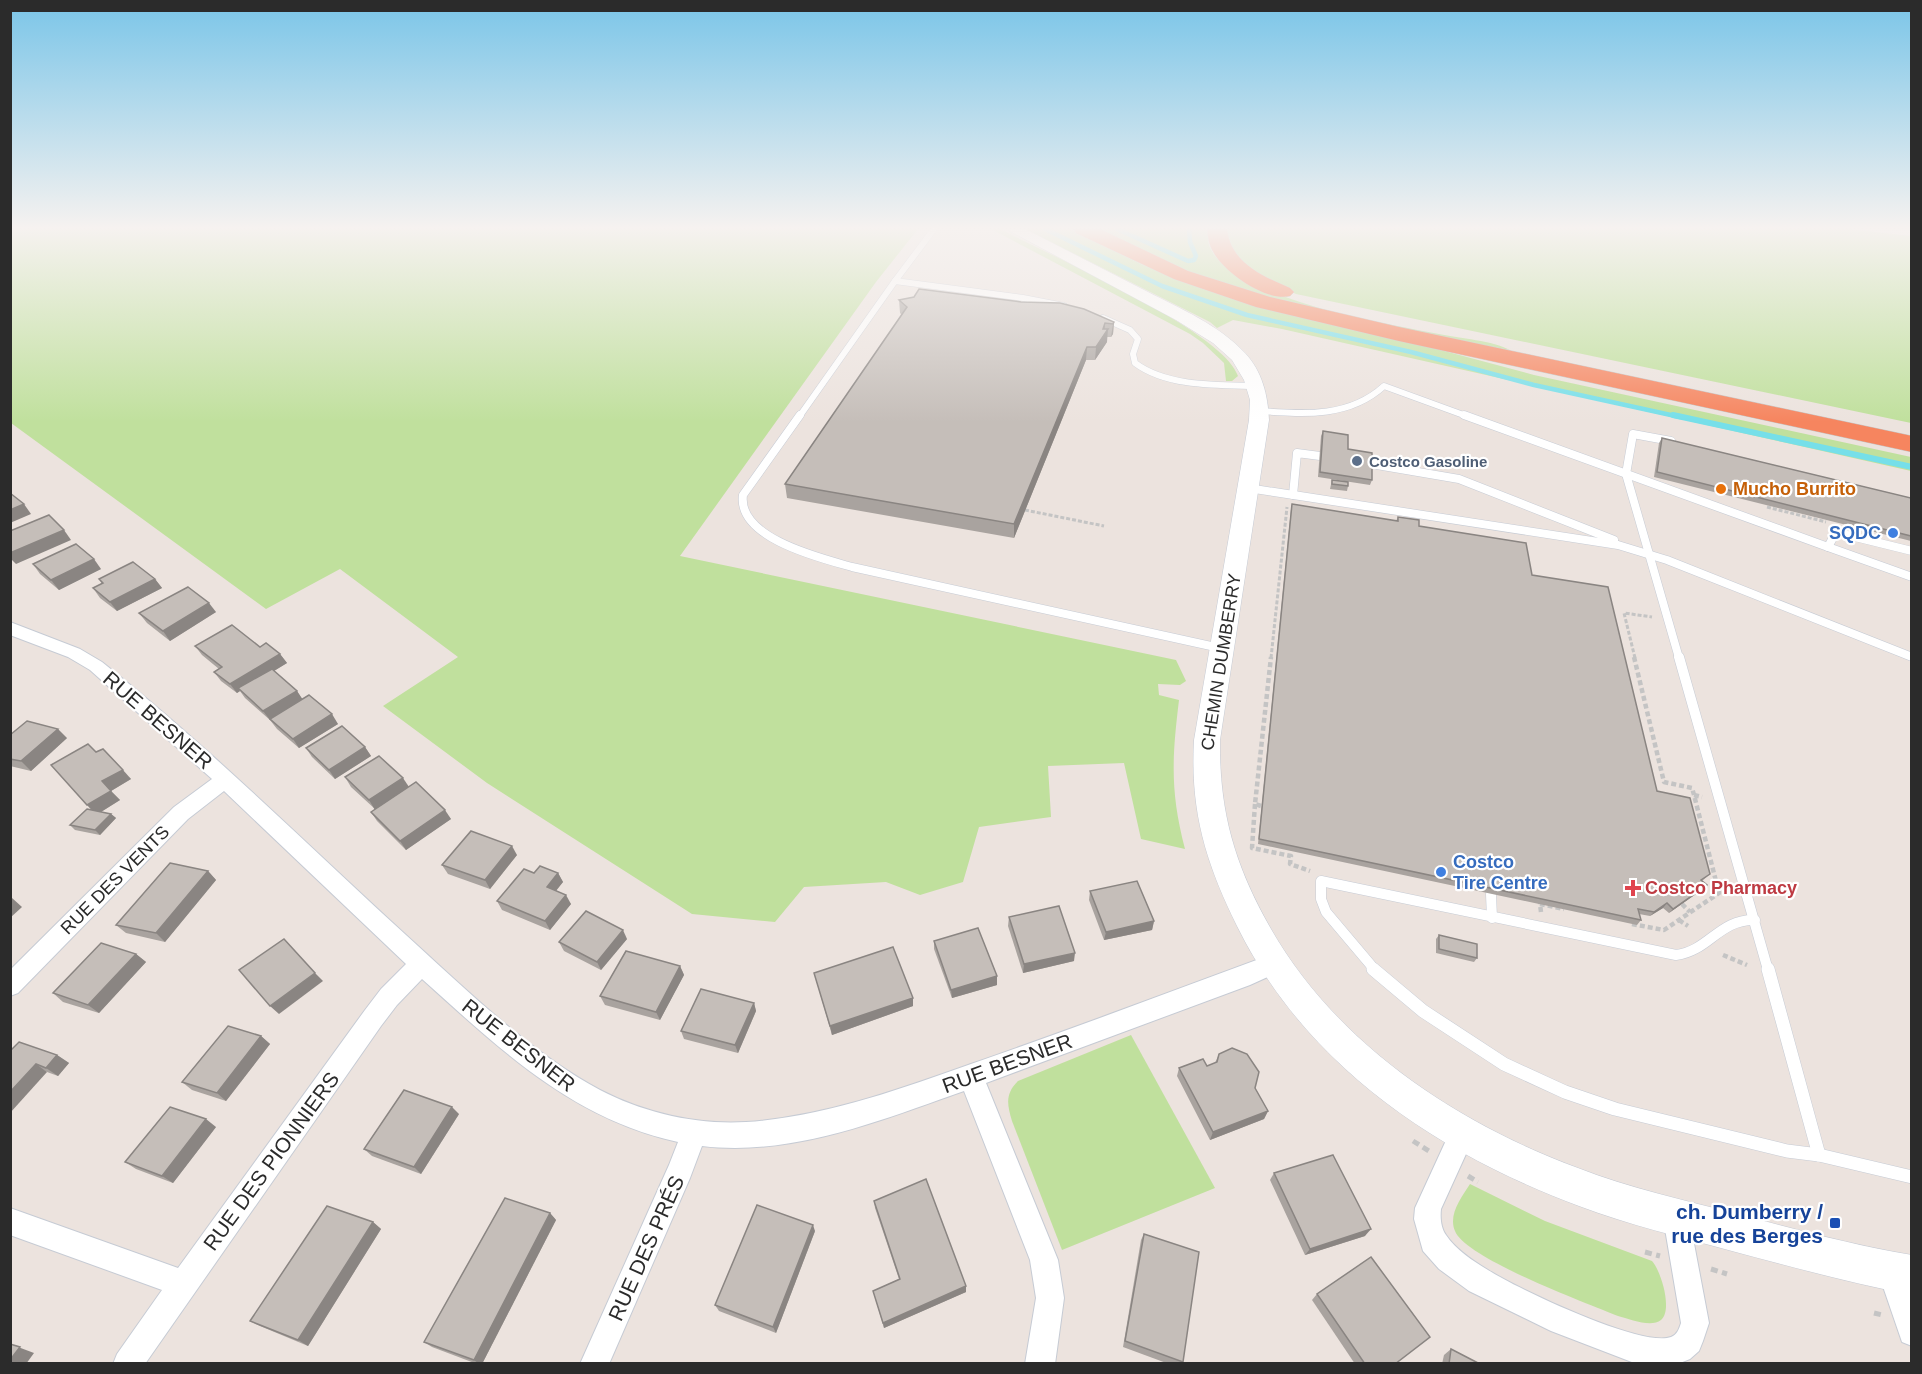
<svg xmlns="http://www.w3.org/2000/svg" width="1922" height="1374" font-family="Helvetica,sans-serif">
<rect width="100%" height="100%" fill="#ece3de"/>
<g fill="#c0e09d">
<path d="M 11,229 L 918,229 L 876,282 L 680,556 L 1176,660 L 1186,681 L 1180,685 L 1158,684 L 1159,695 L 1179,700 C 1172,758 1170,791 1185,849 L 1141,839 L 1124,763 L 1048,766 L 1051,817 L 979,827 L 963,882 L 920,895 L 886,882 L 804,887 L 775,922 L 692,914 L 487,783 L 383,706 L 458,657 L 340,569 L 266,609 L 11,423 Z"/>
<path d="M 991,229 L 1001,229 L 1010,234 C 1056,258 1224,332 1238,376 L 1232,381 L 1226,381 L 1224,363 L 1203,343 L 1190,334 Z"/>
<polygon points="1025,229 1070,229 1143,265 1190,283 1534,375 1911,457 1911,471 1282,329 1233,320 1217,328 1210,322"/>
<path d="M 1094,229 L 1209,229 C 1202,253 1229,271 1247,280 C 1308,311 1373,321 1439,334 C 1459,338 1494,341 1510,350 C 1401,331 1290,311 1186,272 C 1154,260 1124,244 1094,229 Z"/>
<polygon points="1226,229 1849,229 1911,236 1911,423 1296,294 1259,277 1232,254"/>
<path d="M 1131,1035 L 1215,1188 L 1062,1250 L 1012,1121 C 1007,1104 1005,1094 1018,1081 Z"/>
<path d="M 1470,1184 L 1545,1221 L 1652,1261 C 1661,1271 1673,1310 1661,1320 C 1651,1328 1630,1319 1618,1316 C 1588,1304 1465,1258 1455,1231 C 1448,1215 1461,1198 1470,1184 Z"/>
</g>
<g fill="none" stroke-linecap="round" stroke-linejoin="round">
<g stroke="#76dfe9" stroke-width="4.5">
<polyline points="1045,229 1162,286 1247,315 1411,352 1534,385 1680,417"/>
<polyline points="1117,229 1188,261 1194,260 1196,256 1190,242 1189,229"/>
</g>
<polyline stroke="#76dfe9" stroke-width="6" points="1673,415 1912,467"/>
<defs>
<g id="lane-far3">
<polyline points="934,229 895,281 1023,298 1064,306"/>
<path d="M 1103,318 L 1130,330 L 1138,339 L 1133,354 L 1135,363 C 1167,387 1218,385 1256,386"/>
<path d="M 1260,411 C 1304,414 1349,418 1384,386 L 1469,417"/>
<polyline points="799,417 895,281"/>
</g>
<g id="lane-far2">
<path d="M 800,415 L 743,495 C 737,538 820,558 852,567 L 1220,648"/>
<polyline points="1464,415 1828,547 1835,534 1839,533 1912,551"/>
<polyline points="1671,441 1633,434 1626,474 1679,658"/>
<polyline points="1371,464 1459,479 1614,540"/>
<polyline points="1248,488 1618,545 1667,560 1912,657"/>
<polyline points="1293,495 1297,453 1320,456"/>
<polyline points="1828,547 1912,577"/>
</g>
<g id="lane-far1">
<polyline points="1679,657 1768,970"/>
<polyline points="1491,894 1492,918"/>
<path d="M 1375,970 L 1326,912 L 1321,899 L 1321,881 L 1676,955 C 1709,951 1719,919 1755,920"/>
</g>
<g id="lane">
<polyline points="1373,969 1423,1011 1504,1064 1565,1092 1615,1109 1787,1151 1819,1155 1912,1177"/>
<polyline points="1768,969 1819,1155"/>
</g>
<g id="street">
<path d="M 10,622 L 80,649 L 102,662 C 213,750 313,851 418,946 C 474,997 533,1054 600,1090 C 644,1113 697,1125 746,1122 C 823,1117 898,1090 971,1064 C 1072,1029 1173,991 1273,954 L 1281,957 L 1284,964 L 1281,971 L 1250,985 L 986,1083 L 1058,1260 L 1064,1298 L 1055,1364 L 1025,1364 L 1036,1298 L 1030,1260 L 964,1091 C 882,1120 791,1157 702,1146 L 690,1178 L 609,1364 L 580,1364 L 669,1165 L 678,1142 C 572,1119 500,1049 422,979 L 397,1005 L 381,1026 L 145,1364 L 113,1364 L 117,1354 L 162,1290 L 10,1235 L 10,1208 L 178,1268 L 365,1010 L 381,989 L 406,964 L 224,791 L 188,819 L 18,993 L 10,996 L 10,970 L 174,807 L 212,779 L 90,670 L 68,657 L 10,635 Z"/>
<path d="M 1463,1119 L 1472,1123 L 1476,1132 L 1441,1209 C 1440,1218 1441,1228 1446,1235 C 1456,1250 1473,1261 1488,1270 C 1516,1288 1642,1348 1671,1337 C 1677,1335 1679,1329 1681,1323 L 1663,1217 L 1667,1208 L 1676,1204 L 1685,1208 L 1689,1217 L 1709,1323 L 1703,1341 L 1699,1351 L 1690,1359 L 1680,1363 L 1637,1364 L 1551,1331 L 1469,1291 L 1439,1269 L 1423,1251 L 1414,1219 L 1415,1208 L 1454,1123 Z"/>
<polygon points="1892,1258 1902,1262 1912,1289 1912,1346 1902,1342 1878,1272 1882,1262"/>
</g>
<path id="secondary" d="M 1006,229 L 1025,229 C 1066,250 1107,271 1148,292 C 1181,309 1219,325 1245,353 C 1262,371 1268,395 1269,420 L 1220,740 C 1219,812 1235,866 1271,929 C 1336,1043 1456,1123 1578,1168 C 1629,1188 1684,1200 1737,1214 C 1795,1229 1852,1245 1912,1255 L 1912,1295 C 1851,1283 1792,1267 1732,1251 C 1681,1237 1629,1225 1579,1206 C 1437,1153 1306,1066 1237,926 C 1206,863 1190,812 1194,740 L 1249,420 L 1250,400 L 1244,380 L 1232,360 L 1213,343 L 1176,320 Z"/>
<g id="highway">
<polygon points="1074,229 1100,229 1188,271 1270,297 1399,327 1912,436 1912,452 1399,341 1256,307 1174,279 1076,233"/>
<path d="M 1207,229 L 1227,229 C 1231,263 1262,276 1290,288 L 1294,292 L 1290,296 C 1267,302 1225,273 1214,253 C 1209,245 1208,238 1207,229 Z"/>
</g>
</defs>
<use href="#lane-far3" stroke="#c6cbd4" stroke-width="7"/>
<use href="#lane-far2" stroke="#c6cbd4" stroke-width="9"/>
<use href="#lane-far1" stroke="#c6cbd4" stroke-width="11"/>
<use href="#lane" stroke="#c6cbd4" stroke-width="14"/>
<use href="#street" stroke="#c6cbd4" stroke-width="2"/>
<use href="#secondary" stroke="#c6cbd4" stroke-width="1"/>
<use href="#highway" stroke="#c4c4c4" stroke-width="1"/>
<g stroke="#c4c4c4" stroke-width="3" stroke-dasharray="4 2" stroke-linecap="butt">
<polyline points="1767,507 1826,522"/>
<polyline points="1025,510 1104,526"/>
<polyline points="1271,658 1287,507"/>
<polyline points="1635,658 1624,613 1652,617"/>
</g>
<g stroke="#c4c4c4" stroke-width="4.5" stroke-dasharray="5 3" stroke-linecap="butt">
<polyline points="1634,657 1664,782 1692,788 1694,795"/>
<polyline points="1255,804 1252,848 1291,856 1290,864 1310,871"/>
<polyline points="1261,806 1255,804 1271,657"/>
<polyline points="1682,904 1690,912"/>
<polyline points="1541,912 1540,904 1564,909"/>
<polyline points="1679,920 1688,926"/>
<polyline points="1632,924 1664,930 1719,893 1694,795 1702,797"/>
<polyline points="1723,955 1747,965"/>
</g>
<g stroke="#c4c4c4" stroke-width="5" stroke-dasharray="7 4.5" stroke-linecap="butt">
<polyline points="1413,1141 1429,1151"/>
<polyline points="1468,1176 1478,1182"/>
<polyline points="1645,1252 1660,1256"/>
<polyline points="1711,1269 1727,1274"/>
<polyline points="1874,1313 1882,1315"/>
</g>
<use href="#lane-far3" stroke="#fff" stroke-width="6"/>
<use href="#lane-far2" stroke="#fff" stroke-width="8"/>
<use href="#lane-far1" stroke="#fff" stroke-width="10"/>
<use href="#lane" stroke="#fff" stroke-width="13"/>
<use href="#street" fill="#fff" fill-rule="evenodd"/>
<use href="#secondary" fill="#fff" fill-rule="evenodd"/>
<use href="#highway" fill="#f6855f" fill-rule="evenodd"/>
</g>
<g fill="#a9a39f">
<polygon points="899,300 1114,322 1113,334 1111,337 1107,337 1107,342 1095,360 1086,360 1014,538 787,498 785,484 902,315 900,313"/>
<polygon points="1323,431 1348,449 1372,480 1370,485 1318,477 1321,436"/>
<polygon points="1662,438 1911,498 1911,541 1654,477 1659,443"/>
<polygon points="1332,480 1348,486 1347,491 1330,489"/>
<polygon points="1292,504 1396,521 1398,517 1532,575 1657,791 1710,874 1702,881 1703,889 1669,913 1663,908 1650,916 1639,914 1641,920 1637,925 1258,844 1291,509"/>
<polygon points="33,564 101,569 59,590 40,574"/>
<polygon points="99,579 155,579 162,588 117,611 100,598 93,588 102,584"/>
<polygon points="216,612 170,641 147,623 139,613"/>
<polygon points="195,646 260,647 280,654 287,663 274,671 297,691 302,699 338,724 299,748 277,729 270,720 245,698 240,691 237,693 221,681 214,672 219,669 202,655"/>
<polygon points="10,735 67,738 31,771 10,766"/>
<polygon points="365,747 371,756 335,779 312,757 306,748"/>
<polygon points="96,752 131,779 111,791 120,800 101,812 111,814 116,818 100,835 75,830 70,825 91,810"/>
<polygon points="345,777 408,787 451,819 406,850 377,821 371,812 375,809 351,787"/>
<polygon points="517,855 490,889 448,874 442,865"/>
<polygon points="208,871 216,880 165,942 126,933 116,925"/>
<polygon points="534,873 558,873 563,882 556,890 571,904 550,930 502,910 497,901"/>
<polygon points="1090,891 1154,921 1152,930 1104,940 1089,900"/>
<polygon points="1009,917 1074,961 1023,973 1008,926"/>
<polygon points="1439,935 1477,958 1474,962 1436,953 1436,939"/>
<polygon points="627,939 601,970 564,951 559,942"/>
<polygon points="934,941 997,976 997,985 952,998 934,949"/>
<polygon points="136,954 146,962 99,1013 63,1002 53,993"/>
<polygon points="680,966 684,975 660,1020 605,1005 600,996"/>
<polygon points="814,973 913,998 913,1006 832,1035"/>
<polygon points="754,1003 756,1011 738,1053 684,1039 681,1031"/>
<polygon points="261,1036 270,1044 226,1101 192,1090 182,1082"/>
<polygon points="10,1051 57,1055 69,1063 58,1076 47,1072"/>
<polygon points="1219,1054 1255,1088 1268,1111 1264,1119 1210,1140 1177,1076 1179,1068 1207,1066 1215,1063"/>
<polygon points="459,1114 421,1174 372,1156 364,1149"/>
<polygon points="216,1127 173,1183 136,1169 125,1162"/>
<polygon points="1274,1173 1365,1236 1305,1255 1270,1180"/>
<polygon points="874,1201 966,1292 884,1328 873,1291 899,1279 875,1208"/>
<polygon points="550,1213 556,1220 482,1364 477,1364 432,1347 424,1342"/>
<polygon points="373,1222 381,1229 308,1346 260,1326 250,1321"/>
<polygon points="815,1231 776,1333 719,1311 715,1305"/>
<polygon points="1144,1234 1183,1362 1182,1364 1169,1364 1123,1347 1141,1240"/>
<polygon points="1317,1294 1395,1364 1355,1364 1312,1300"/>
<polygon points="1451,1349 1480,1364 1442,1364 1444,1355"/>
</g>
<g fill="#8a8582">
<polygon points="1114,322 1113,334 1111,337 1113,324"/>
<polygon points="1105,323 1104,335 1108,329 1107,342 1095,360 1096,347"/>
<polygon points="1087,347 1086,360 1014,538 1014,524"/>
<polygon points="24,504 31,514 10,523 10,510"/>
<polygon points="64,530 71,540 16,564 10,558 10,553"/>
<polygon points="94,559 101,569 59,590 51,580"/>
<polygon points="155,579 162,588 117,611 110,602"/>
<polygon points="209,603 216,612 170,641 163,631"/>
<polygon points="280,654 287,663 241,691 238,688 240,691 237,693 230,684"/>
<polygon points="297,691 303,700 270,720 263,711"/>
<polygon points="332,714 338,724 299,748 293,739"/>
<polygon points="58,729 67,738 31,771 21,761"/>
<polygon points="365,747 371,756 335,779 329,770"/>
<polygon points="123,770 131,779 111,791 102,781"/>
<polygon points="403,778 409,787 375,810 369,800"/>
<polygon points="111,791 120,800 96,815 87,805"/>
<polygon points="445,810 451,819 406,850 400,841"/>
<polygon points="111,814 116,818 100,835 95,830"/>
<polygon points="512,846 517,855 490,889 485,880"/>
<polygon points="208,871 216,880 165,942 156,933"/>
<polygon points="558,873 563,882 552,896 547,887"/>
<polygon points="1707,885 1703,889 1669,913 1673,909"/>
<polygon points="566,895 571,904 550,930 545,921"/>
<polygon points="12,898 22,907 10,918 10,899"/>
<polygon points="1667,903 1663,908 1650,916 1654,912"/>
<polygon points="1154,921 1152,930 1104,940 1106,932"/>
<polygon points="623,930 627,939 601,970 597,962"/>
<polygon points="1075,953 1074,961 1023,973 1024,964"/>
<polygon points="136,954 146,962 99,1013 88,1005"/>
<polygon points="680,966 684,975 660,1020 656,1012"/>
<polygon points="315,973 323,981 279,1014 270,1006"/>
<polygon points="997,976 997,985 952,998 951,990"/>
<polygon points="913,998 913,1006 832,1035 830,1026"/>
<polygon points="754,1003 756,1011 738,1053 735,1045"/>
<polygon points="261,1036 270,1044 226,1101 217,1093"/>
<polygon points="57,1055 69,1063 58,1076 46,1068"/>
<polygon points="36,1064 47,1072 10,1113 10,1092"/>
<polygon points="452,1107 459,1114 421,1174 414,1167"/>
<polygon points="1268,1111 1264,1119 1210,1140 1213,1132"/>
<polygon points="206,1119 216,1127 173,1183 162,1176"/>
<polygon points="550,1213 556,1220 482,1364 479,1364 474,1360"/>
<polygon points="373,1222 381,1229 308,1346 298,1340"/>
<polygon points="813,1225 815,1231 776,1333 773,1327"/>
<polygon points="1371,1229 1365,1236 1305,1255 1310,1249"/>
<polygon points="966,1286 966,1292 884,1328 883,1323"/>
<polygon points="10,1344 34,1353 26,1364 10,1364"/>
</g>
<g fill="#c5beb9" stroke="#8a8582" stroke-width="1.5">
<polygon points="919,289 1021,302 1060,303 1084,309 1114,322 1113,324 1105,323 1103,329 1108,329 1096,347 1087,347 1014,524 785,484 907,307 899,300 914,297"/>
<polygon points="1323,431 1348,435 1348,449 1372,453 1372,480 1320,472"/>
<polygon points="1662,438 1911,498 1911,536 1657,472"/>
<polygon points="1332,480 1348,482 1348,486 1332,484"/>
<polygon points="10,493 24,504 10,510"/>
<polygon points="1292,504 1398,521 1398,517 1419,520 1419,526 1526,543 1532,575 1608,587 1657,791 1690,798 1710,874 1701,880 1707,885 1673,909 1667,903 1654,912 1638,909 1641,920 1259,839"/>
<polygon points="49,515 64,530 10,553 10,531"/>
<polygon points="76,544 94,559 51,580 33,564"/>
<polygon points="133,562 155,579 110,602 93,588 103,583 99,579"/>
<polygon points="188,587 209,603 163,631 139,613"/>
<polygon points="232,625 260,647 266,643 280,654 230,684 214,672 222,667 195,646"/>
<polygon points="272,669 297,691 263,711 238,688"/>
<polygon points="309,695 332,714 293,739 270,719"/>
<polygon points="27,721 58,729 21,761 10,759 10,735"/>
<polygon points="342,726 365,747 329,770 306,748"/>
<polygon points="88,744 96,752 103,749 123,770 102,781 111,791 87,805 51,765"/>
<polygon points="379,756 403,778 369,800 345,777"/>
<polygon points="416,782 445,810 400,841 371,812"/>
<polygon points="87,809 111,814 95,830 70,825"/>
<polygon points="471,831 512,846 485,880 442,865"/>
<polygon points="170,863 208,871 156,933 116,925"/>
<polygon points="540,866 558,873 547,887 566,895 545,921 497,901 524,869 534,873"/>
<polygon points="1137,881 1154,921 1106,932 1090,891"/>
<polygon points="1059,906 1075,953 1024,964 1009,917"/>
<polygon points="586,911 623,930 597,962 559,942"/>
<polygon points="978,928 997,976 951,990 934,941"/>
<polygon points="1439,935 1477,944 1477,958 1439,949"/>
<polygon points="284,939 315,973 270,1006 239,970"/>
<polygon points="101,943 136,954 88,1005 53,993"/>
<polygon points="893,947 913,998 830,1026 814,973"/>
<polygon points="626,951 680,966 656,1012 600,996"/>
<polygon points="701,989 754,1003 735,1045 681,1031"/>
<polygon points="228,1026 261,1036 217,1093 182,1082"/>
<polygon points="19,1042 57,1055 46,1068 36,1064 10,1092 10,1051"/>
<polygon points="1232,1048 1247,1054 1259,1072 1255,1088 1268,1111 1213,1132 1179,1068 1203,1059 1207,1066 1217,1062 1219,1054"/>
<polygon points="404,1090 452,1107 414,1167 364,1149"/>
<polygon points="170,1107 206,1119 162,1176 125,1162"/>
<polygon points="1333,1155 1371,1229 1310,1249 1274,1173"/>
<polygon points="926,1179 966,1286 883,1323 873,1291 900,1279 874,1201"/>
<polygon points="505,1198 550,1213 474,1360 424,1342"/>
<polygon points="757,1205 813,1225 773,1327 715,1305"/>
<polygon points="327,1206 373,1222 298,1340 250,1321"/>
<polygon points="1144,1234 1199,1252 1183,1362 1125,1341"/>
<polygon points="1371,1257 1430,1337 1395,1364 1365,1364 1317,1294"/>
<polygon points="10,1344 20,1347 10,1360"/>
<polygon points="1451,1349 1480,1364 1449,1364"/>
</g>
<linearGradient id="sky" x2="0" y2="1"><stop stop-color="#7ac5e8"/><stop offset="0.54" stop-color="#f6f2f0"/><stop offset="1" stop-color="#f6f2f0" stop-opacity="0"/></linearGradient>
<rect width="1922" height="422" fill="url(#sky)"/>
<circle fill="#5c6f8a" stroke="#fff" stroke-width="2" cx="1357" cy="461" r="6"/>
<circle fill="#e8710a" stroke="#fff" stroke-width="2" cx="1721" cy="489" r="6"/>
<g fill="#3f7fe0" stroke="#fff" stroke-width="2">
<circle cx="1893" cy="533" r="6"/>
<circle cx="1441" cy="872" r="6"/>
</g>
<path fill="#e0444e" stroke="#fff" stroke-width="2" d="M1630 879h6v6h6v6h-6v6h-6v-6h-6v-6h6z"/>
<rect fill="#1a4fb4" stroke="#fff" stroke-width="2" x="1829" y="1217" width="12" height="12" rx="3"/>
<g text-anchor="middle" dominant-baseline="central" stroke-width="4.5" stroke-linejoin="round" paint-order="stroke">
<g font-size="15" font-weight="bold" fill="#4e5e75" stroke="#fff" text-anchor="start">
<text x="1369" y="461">Costco Gasoline</text>
</g>
<g font-size="18" font-weight="bold" fill="#c56008" stroke="#fff" text-anchor="start">
<text x="1733" y="489">Mucho Burrito</text>
</g>
<g font-size="18" font-weight="bold" fill="#366cbe" stroke="#fff" text-anchor="end">
<text x="1881" y="533">SQDC</text>
<text x="1453" y="862" text-anchor="start">Costco<tspan x="1453" dy="21">Tire Centre</tspan></text>
</g>
<g font-size="18" fill="#2b2b2b" stroke="#fff">
<text transform="translate(1221 662) rotate(-81)">CHEMIN DUMBERRY</text>
<text transform="translate(115 880) rotate(-45)">RUE DES VENTS</text>
</g>
<g font-size="18" font-weight="bold" fill="#be3a42" stroke="#fff" text-anchor="start">
<text x="1645" y="888">Costco Pharmacy</text>
</g>
<g font-size="21" fill="#2b2b2b" stroke="#fff">
<text transform="translate(158 720) rotate(41)">RUE BESNER</text>
<text transform="translate(519 1045) rotate(38)">RUE BESNER</text>
<text transform="translate(1007 1063) rotate(-20)">RUE BESNER</text>
<text transform="translate(271 1161) rotate(-54)">RUE DES PIONNIERS</text>
<text transform="translate(646 1248) rotate(-66)">RUE DES PRÉS</text>
</g>
<g font-size="21" font-weight="bold" fill="#164399" stroke="#fff" text-anchor="end">
<text x="1823" y="1211">ch. Dumberry /<tspan x="1823" dy="24">rue des Berges</tspan></text>
</g>
</g>
<rect width="1922" height="1374" fill="none" stroke="#2b2b2b" stroke-width="24"/>
</svg>
